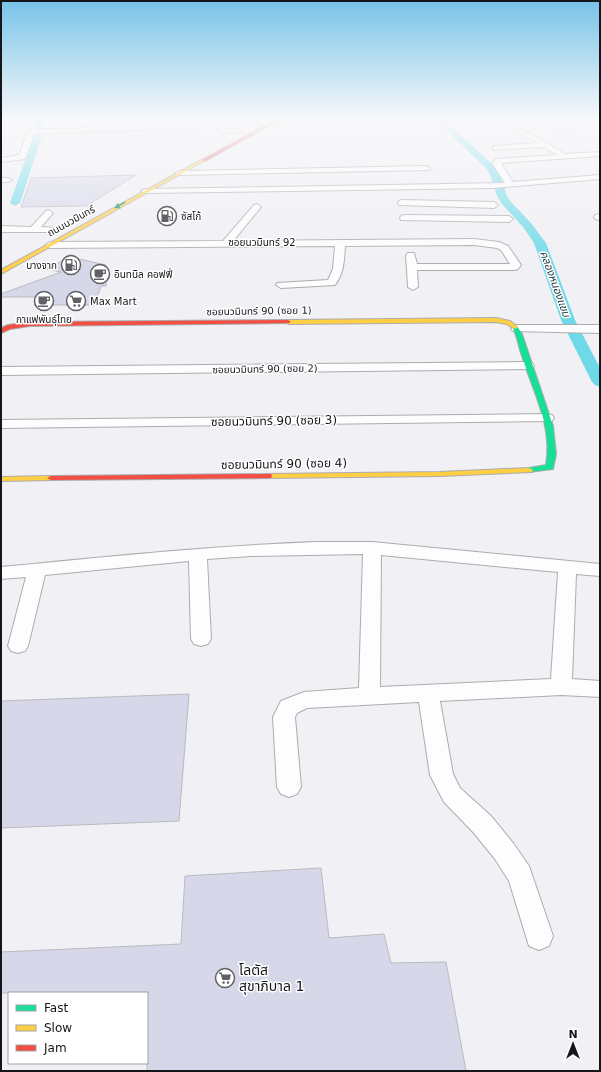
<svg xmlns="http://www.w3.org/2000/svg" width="601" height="1072" font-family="'DejaVu Sans','Noto Sans Thai',sans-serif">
<rect width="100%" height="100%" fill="#f0f0f5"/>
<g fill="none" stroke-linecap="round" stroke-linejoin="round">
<g fill="#6ed9e7" fill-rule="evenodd">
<polygon points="34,120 42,120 44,129 20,203 15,206 10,203 36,129"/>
<polygon points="436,120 444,120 492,164 500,175 507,196 511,202 531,223 546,243 575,320 600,368 600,387 595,385 592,382 561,320 534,243 523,227 502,204 497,196 490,175 486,168"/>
</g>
</g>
<g fill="#d7d7ea" stroke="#bababe">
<polygon points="136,175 86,206 21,207 31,178"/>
<polygon points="70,257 106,265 106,286 101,286 94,305 34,305 39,297 1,297 1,294 61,272 46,269"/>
<polygon points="189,694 179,821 1,828 1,701"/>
<polygon points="321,868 329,938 384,934 391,963 446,962 466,1071 147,1071 147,993 1,993 1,952 181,944 185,876"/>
</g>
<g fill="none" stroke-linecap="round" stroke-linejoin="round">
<defs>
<g id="street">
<polygon points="600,122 600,126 555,129 552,127 555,125"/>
<polygon points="213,123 223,125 225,129 240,129 243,131 240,133 222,133 220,132 218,128 213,127 34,134 25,159 1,162 1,158 19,155 28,132 31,130"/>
<polygon points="511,123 566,154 600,152 600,156 501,163 513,182 600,175 600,179 493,188 145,193 141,191 145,189 505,183 492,163 496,159 557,155 544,147 493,150 493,146 496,146 537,143 509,126 508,125"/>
<polygon points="426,166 430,168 429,170 179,175 175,173 179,171"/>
<polygon points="1,178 8,178 12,180 8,182 1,182"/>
<polygon points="402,200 494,202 498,205 494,208 399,205 398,203 399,201"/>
<path d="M 257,204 L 261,207 L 233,241 L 474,239 L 499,242 L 508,246 L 521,265 L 518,269 L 514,270 L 417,270 L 418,287 L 413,290 L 408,287 L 406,255 L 408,253 L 414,253 L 417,264 L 510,264 L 501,250 L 497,248 L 474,245 L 345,246 C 344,261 344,273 335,285 L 281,288 L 276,285 L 277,283 L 328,280 L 333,269 L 335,246 L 50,248 L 45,245 L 50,242 L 223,241 L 254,205 Z"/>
<polygon points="49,210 53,213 41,227 59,228 61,230 59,232 1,232 1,226 31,227 46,211"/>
<polygon points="600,214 600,220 595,219 594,217 595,215"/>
<polygon points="404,215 509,216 513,219 509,222 401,220 400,218 401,216"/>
<polygon points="517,325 600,325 600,333 513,331 511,329 513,327"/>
<polygon points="528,362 532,363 534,366 532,369 1,375 1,367"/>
<polygon points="547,414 552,415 554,418 552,421 1,428 1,420"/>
<path d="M 316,542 L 372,542 L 600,564 L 600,576 L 576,574 L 572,679 L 600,681 L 600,697 L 561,695 L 440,701 L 453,774 L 460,788 L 491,816 L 513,843 L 529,866 L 553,936 L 549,946 L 539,950 L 529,946 L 509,881 L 495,859 L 473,832 L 444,802 L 430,775 L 419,702 L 307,708 L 297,713 L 295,717 L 301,787 L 297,794 L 289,797 L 281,794 L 277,787 L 273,717 L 281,701 L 304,692 L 359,688 L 363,554 L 251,556 L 207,559 L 211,639 L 208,644 L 201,646 L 194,644 L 191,639 L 189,561 L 45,575 L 28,646 L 25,651 L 18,653 L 11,651 L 8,646 L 26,577 L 1,579 L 1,567 C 106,557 211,546 316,542 ZM 381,555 L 558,572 L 551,679 L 380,687 Z"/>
</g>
<path id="fast" d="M 515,325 L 517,326 L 522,334 L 553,426 L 556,454 L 553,469 L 529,472 L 525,470 L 529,468 L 546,465 C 553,426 533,392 522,356 C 518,346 518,336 512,327 Z"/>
<g id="slow">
<polygon points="203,159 206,160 1,274 1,270"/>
<polygon points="496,318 510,321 518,327 515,329 506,324 496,322 288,324 285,322 288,320"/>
<polygon points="529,468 533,470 532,472 440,476 268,478 264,476 268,474 440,472"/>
<polygon points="51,476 55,478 54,480 1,481 1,477"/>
</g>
<g id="jam">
<polygon points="275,120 280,120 205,161 202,160"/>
<polygon points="288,320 290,321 290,323 30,326 10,329 1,333 1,328 8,325 30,322"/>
<polygon points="268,474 271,474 272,476 271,478 51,480 47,478 51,476"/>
</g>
</defs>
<use href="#street" stroke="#acacb0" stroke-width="2"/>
<use href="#fast" stroke="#acacb0" stroke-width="2"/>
<use href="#slow" stroke="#acacb0" stroke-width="2"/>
<use href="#jam" stroke="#acacb0" stroke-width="2"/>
<use href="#street" fill="#fdfdfe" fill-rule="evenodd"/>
<use href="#fast" fill="#16e098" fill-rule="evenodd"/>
<use href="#slow" fill="#ffcf43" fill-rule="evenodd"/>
<use href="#jam" fill="#f24e42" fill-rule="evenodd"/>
</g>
<defs><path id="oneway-solid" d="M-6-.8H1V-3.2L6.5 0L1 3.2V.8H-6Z"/></defs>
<use fill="#16855f" href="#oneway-solid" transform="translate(120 205) rotate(151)"/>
<linearGradient id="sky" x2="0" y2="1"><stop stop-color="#77c3e8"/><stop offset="0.44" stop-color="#f8f8fa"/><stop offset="1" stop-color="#f8f8fa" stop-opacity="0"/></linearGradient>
<rect width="601" height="270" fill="url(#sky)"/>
<defs>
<symbol id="fuel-ring" viewBox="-11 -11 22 22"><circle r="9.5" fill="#fff" stroke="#626266" stroke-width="1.5"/><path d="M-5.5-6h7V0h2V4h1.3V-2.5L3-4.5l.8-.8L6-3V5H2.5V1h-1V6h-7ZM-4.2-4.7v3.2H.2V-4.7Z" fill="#626266"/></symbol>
<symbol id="cafe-ring" viewBox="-11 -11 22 22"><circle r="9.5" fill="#fff" stroke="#626266" stroke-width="1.5"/><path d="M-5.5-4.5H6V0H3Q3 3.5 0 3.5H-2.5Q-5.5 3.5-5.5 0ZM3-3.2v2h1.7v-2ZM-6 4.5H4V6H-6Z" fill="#626266"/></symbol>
<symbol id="supermarket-ring" viewBox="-11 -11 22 22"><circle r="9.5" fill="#fff" stroke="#626266" stroke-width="1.5"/><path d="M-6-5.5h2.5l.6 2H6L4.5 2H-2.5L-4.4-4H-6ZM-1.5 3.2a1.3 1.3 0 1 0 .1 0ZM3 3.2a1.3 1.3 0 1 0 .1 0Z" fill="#626266"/></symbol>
</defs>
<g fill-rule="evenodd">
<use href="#fuel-ring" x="156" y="205" width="22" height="22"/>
<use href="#fuel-ring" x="60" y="254" width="22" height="22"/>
<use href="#cafe-ring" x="89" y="263" width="22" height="22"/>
<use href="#cafe-ring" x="33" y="290" width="22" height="22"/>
<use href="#supermarket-ring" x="65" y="290" width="22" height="22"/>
<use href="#supermarket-ring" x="214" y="967" width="22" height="22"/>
</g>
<g text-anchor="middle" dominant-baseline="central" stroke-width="3" stroke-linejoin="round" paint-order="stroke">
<g font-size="10" fill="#151619" stroke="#fff" text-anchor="start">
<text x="181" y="216">ซัสโก้</text>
<text x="57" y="265" text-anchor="end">บางจาก</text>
<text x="114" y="274">อินทนิล คอฟฟี่</text>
<text x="90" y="301">Max Mart</text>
<text x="44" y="319" text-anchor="middle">กาแฟพันธุ์ไทย</text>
</g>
<g font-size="10" fill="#151619" stroke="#fff">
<text transform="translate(71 221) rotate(-29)">ถนนนวมินทร์</text>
<text x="262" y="242">ซอยนวมินทร์ 92</text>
<text transform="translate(259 311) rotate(-1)">ซอยนวมินทร์ 90 (ซอย 1)</text>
<text transform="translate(265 369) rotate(-1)">ซอยนวมินทร์ 90 (ซอย 2)</text>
</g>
<g font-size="11" font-style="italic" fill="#253d40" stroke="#fff">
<text transform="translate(555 284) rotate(70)">คลองหนองแขม</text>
</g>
<g font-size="12" fill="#151619" stroke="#fff">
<text transform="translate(274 421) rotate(-1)">ซอยนวมินทร์ 90 (ซอย 3)</text>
<text transform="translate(284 464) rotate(-1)">ซอยนวมินทร์ 90 (ซอย 4)</text>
</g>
<g font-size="14" fill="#151619" stroke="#fff" text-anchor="start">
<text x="239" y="970">โลตัส<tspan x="239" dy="16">สุขาภิบาล 1</tspan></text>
</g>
</g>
<rect width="601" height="1072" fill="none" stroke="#151619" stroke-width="4"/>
<rect x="8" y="992" width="140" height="72" fill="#ffffff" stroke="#a1a2a3"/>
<rect x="16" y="1005" width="20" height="6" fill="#16e098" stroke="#a1a2a3"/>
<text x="44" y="1012" font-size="12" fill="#151619">Fast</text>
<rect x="16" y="1025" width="20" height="6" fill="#ffcf43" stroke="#a1a2a3"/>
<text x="44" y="1032" font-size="12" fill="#151619">Slow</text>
<rect x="16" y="1045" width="20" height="6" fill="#f24e42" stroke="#a1a2a3"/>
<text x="44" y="1052" font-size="12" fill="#151619">Jam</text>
<g transform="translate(573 1044)" stroke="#ffffff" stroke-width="3" paint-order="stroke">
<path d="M0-3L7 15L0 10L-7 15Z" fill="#151619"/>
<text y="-6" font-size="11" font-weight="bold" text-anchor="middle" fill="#151619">N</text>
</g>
</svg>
